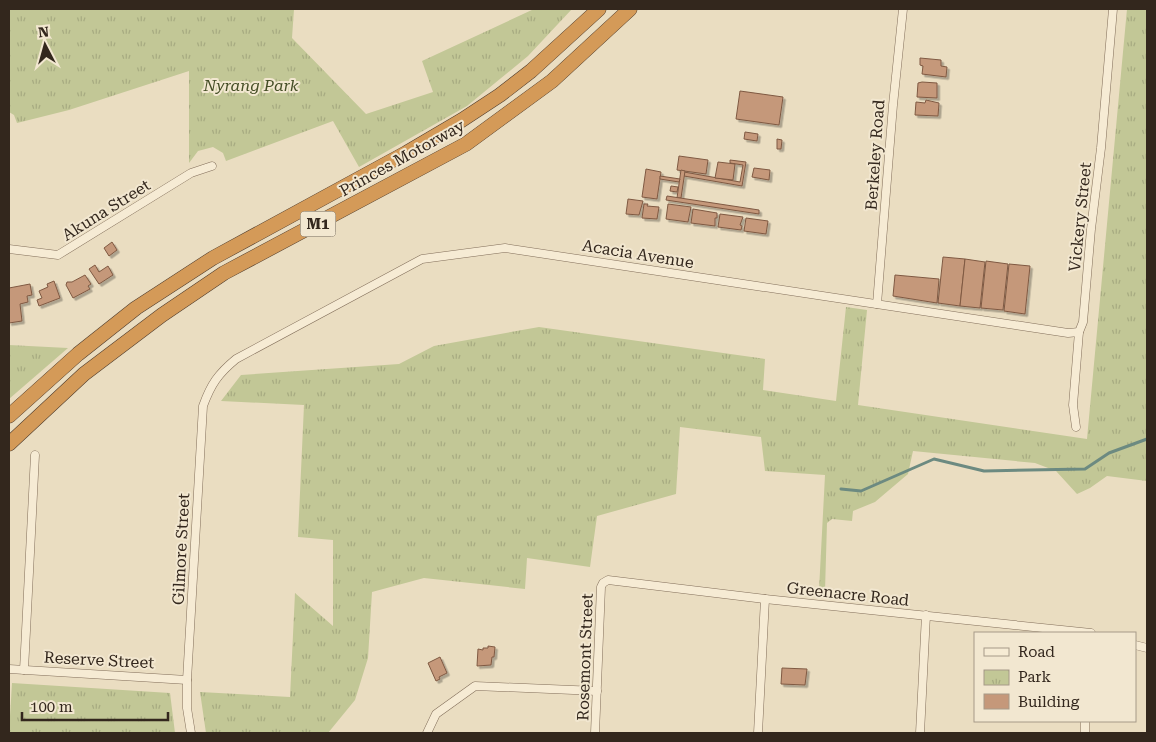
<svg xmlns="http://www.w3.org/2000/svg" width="1156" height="742" font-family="'Roboto Serif',serif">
<defs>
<pattern id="park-tufts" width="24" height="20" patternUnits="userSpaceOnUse" patternTransform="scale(1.25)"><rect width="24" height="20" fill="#c2c796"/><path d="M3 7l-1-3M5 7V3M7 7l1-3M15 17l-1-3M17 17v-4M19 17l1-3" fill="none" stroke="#a7ab81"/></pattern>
<filter id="shadow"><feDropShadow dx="2.5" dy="2.5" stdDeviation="0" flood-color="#0004"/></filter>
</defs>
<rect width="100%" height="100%" fill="#eaddc1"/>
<g fill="url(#park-tufts)">
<polygon points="9,9 294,9 292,38 366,114 433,92 422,61 534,9 572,9 528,56 467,106 359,167 333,121 226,161 223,153 213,147 198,151 189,163 189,71 69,110 17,123 14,115 9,112"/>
<polygon points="1127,9 1147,9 1147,481 1107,476 1090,488 1077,494 1056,471 1035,463 913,451 908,474 875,502 853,511 852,521 832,519 827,523 825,591 819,590 825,475 765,471 761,437 680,427 676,494 597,516 590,567 527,558 525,589 424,578 372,592 368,658 355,700 328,733 206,733 200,692 290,697 295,593 333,626 333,540 298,537 304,405 221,401 241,375 399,364 434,346 539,327 765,359 763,390 836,401 846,307 867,310 858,405 1087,439"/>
<polygon points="9,345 68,348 9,399"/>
<polygon points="12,683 170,693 175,733 9,733"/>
</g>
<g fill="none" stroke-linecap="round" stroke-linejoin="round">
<polyline stroke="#6c8a81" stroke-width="3" points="841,489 861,491 934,459 984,471 1085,469 1109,453 1147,439"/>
</g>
<g fill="#c5987a" stroke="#7f5942" filter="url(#shadow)">
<polygon points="920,58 941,60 941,66 947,67 946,77 922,74 923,66 920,65"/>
<polygon points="922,82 937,83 937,98 917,97 918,83"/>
<polygon points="740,91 783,97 779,125 736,119"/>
<polygon points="926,100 939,103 938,116 915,115 916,102 925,103"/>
<polygon points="745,132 758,134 757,141 744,139"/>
<polygon points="777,139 782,140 781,149 777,149"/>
<polygon points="679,156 708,160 706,174 677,170"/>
<polygon points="730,160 746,162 742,186 684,176 684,172 740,182 743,165 730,163"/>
<polygon points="718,162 735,164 733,180 715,178"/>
<polygon points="754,168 770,170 769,180 752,177"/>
<polygon points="646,169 661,172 657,199 642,197"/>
<polygon points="681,170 685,171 681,198 677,198"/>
<polygon points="660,176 680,179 679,182 660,179"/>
<polygon points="671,186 678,187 677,192 670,191"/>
<polygon points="667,196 759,210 759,214 666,200"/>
<polygon points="628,199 643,201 639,215 626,214"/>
<polygon points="644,204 648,204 647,206 659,207 657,219 642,218"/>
<polygon points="668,204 691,207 688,222 666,219"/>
<polygon points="693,209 717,213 717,218 715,218 715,226 691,223"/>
<polygon points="720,214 743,217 740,225 742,226 741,230 718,227"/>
<polygon points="746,218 768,221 766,234 744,231"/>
<polygon points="112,242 117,250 109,256 104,248"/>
<polygon points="943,257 965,259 960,306 938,303"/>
<polygon points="965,259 985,262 980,308 960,306"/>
<polygon points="986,261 1008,264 1003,310 981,308"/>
<polygon points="1009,264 1030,266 1025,314 1004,311"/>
<polygon points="95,265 99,272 108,266 113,275 99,284 89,269"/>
<polygon points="85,275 91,284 88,286 90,289 73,298 66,285 67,282 72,282"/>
<polygon points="895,275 939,279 937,303 893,296"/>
<polygon points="54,281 60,298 39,306 37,300 42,298 39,291 48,287 47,284"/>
<polygon points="30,284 32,295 27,296 28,302 20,304 22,321 9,323 9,288"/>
<polygon points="488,646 495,647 494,657 492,657 491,665 477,666 478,649 483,650 483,648 488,648"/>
<polygon points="440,657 447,673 439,677 440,679 436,681 428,663"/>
<polygon points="782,668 807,669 805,685 781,684"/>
</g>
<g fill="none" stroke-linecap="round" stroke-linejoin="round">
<defs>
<g id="minor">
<polyline points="9,249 58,255 191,173 212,166"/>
<polyline points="877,304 893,105 903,9"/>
<polyline points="1076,427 1073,405 1079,332 1083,322 1091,229 1101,148 1113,9"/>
<polyline points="1135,645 1147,648"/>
<polyline points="9,669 187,680"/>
<polyline points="24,670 35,455"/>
<path d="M 191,733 L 187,708 L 187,680 L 203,406 C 211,384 218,374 236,359 L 422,259 L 505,248 L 1068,333 L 1079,332"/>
<polyline points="427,733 436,714 475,686 597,691"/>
<polyline points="595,733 601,587 603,583 608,580 765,599 1091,633"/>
<polyline points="758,733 765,599"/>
<polyline points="920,733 926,615"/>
<polyline points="1085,733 1085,721"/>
</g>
<g id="motorway">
<polyline points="9,416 78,354 136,308 213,258 406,153 462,120 500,95 531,71 599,9"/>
<polyline points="9,444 84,374 162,315 224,273 466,144 552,81 630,9"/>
</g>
</defs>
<use href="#minor" stroke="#826e5a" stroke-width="9"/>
<use href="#motorway" stroke="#503d2e" stroke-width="15"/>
<use href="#minor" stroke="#f6ebd4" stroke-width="8"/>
<use href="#motorway" stroke="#d49a58" stroke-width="14"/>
</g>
<g text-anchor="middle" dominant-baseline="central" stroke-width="4" stroke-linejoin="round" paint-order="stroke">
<rect fill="#f2e7d0" stroke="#6c6153" stroke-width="1" x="300.5" y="211.5" width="35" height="25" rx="4"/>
<g font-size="15" font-weight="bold" fill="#33271d">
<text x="318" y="224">M1</text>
</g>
<g font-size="16" font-style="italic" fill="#454e26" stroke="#f2e7d0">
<text x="251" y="85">Nyrang Park</text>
</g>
<g font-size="16" fill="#33271d" stroke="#f2e7d0">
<text transform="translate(875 155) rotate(-86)">Berkeley Road</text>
<text transform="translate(402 158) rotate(-29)">Princes Motorway</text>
<text transform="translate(106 210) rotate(-32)">Akuna Street</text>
<text transform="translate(1080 217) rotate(-84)">Vickery Street</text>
<text transform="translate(638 254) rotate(9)">Acacia Avenue</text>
<text transform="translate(181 549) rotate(-87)">Gilmore Street</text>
<text transform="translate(848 594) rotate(6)">Greenacre Road</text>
<text transform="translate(585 657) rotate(-88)">Rosemont Street</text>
<text transform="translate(99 660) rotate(3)">Reserve Street</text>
</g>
</g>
<rect width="1156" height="742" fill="none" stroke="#33271d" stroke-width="20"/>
<rect x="974" y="632" width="162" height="90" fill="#f2e7d0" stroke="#a69a88"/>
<rect x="984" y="648" width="25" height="8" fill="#f6ebd4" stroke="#a69a88"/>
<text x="1018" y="657" font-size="15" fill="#33271d">Road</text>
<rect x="984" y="670" width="25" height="15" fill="url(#park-tufts)" stroke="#a69a88"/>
<text x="1018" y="682" font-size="15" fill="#33271d">Park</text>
<rect x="984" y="694" width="25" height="15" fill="#c5987a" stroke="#a69a88"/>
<text x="1018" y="707" font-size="15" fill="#33271d">Building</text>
<g transform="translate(45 45) rotate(354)" stroke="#f2e7d0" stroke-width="4" paint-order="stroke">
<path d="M0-4L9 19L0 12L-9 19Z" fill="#33271d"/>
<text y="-8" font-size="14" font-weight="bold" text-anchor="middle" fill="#33271d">N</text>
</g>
<path d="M22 712v8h146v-8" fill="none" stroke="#33271d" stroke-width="2.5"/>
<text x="30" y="712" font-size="15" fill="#33271d" stroke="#f2e7d0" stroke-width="4" paint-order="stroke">100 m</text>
</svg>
